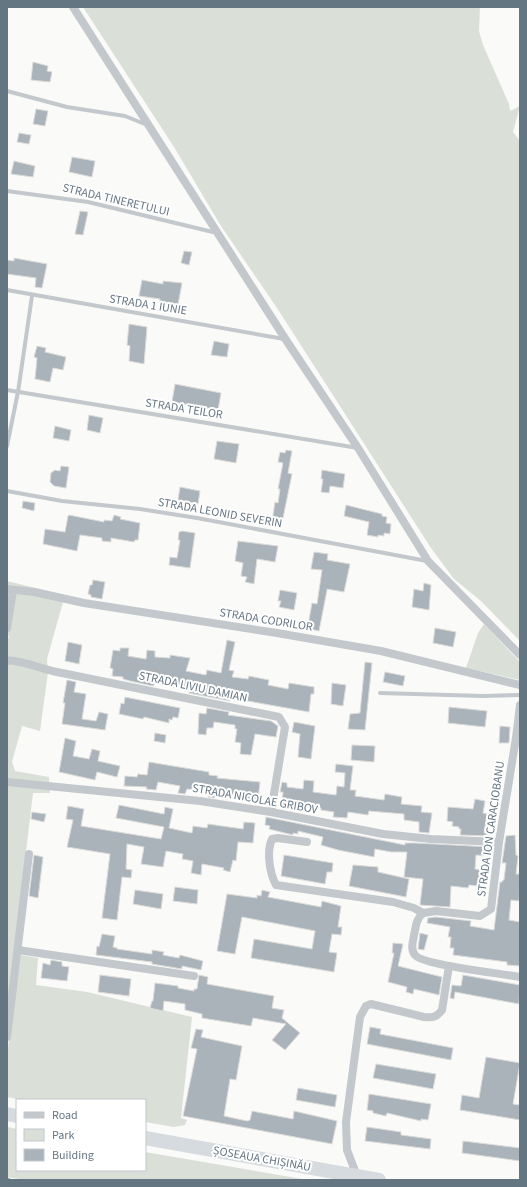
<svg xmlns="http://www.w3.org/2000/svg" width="527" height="1187" font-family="'Source Sans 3',sans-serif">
<rect width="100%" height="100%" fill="#fafaf8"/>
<g fill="#dadfd7">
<polygon points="83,7 480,7 479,31 483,45 509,104 510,111 520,106 513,132 520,141 520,641 481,601 454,579 431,548 279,311 221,226 174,147"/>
<polygon points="7,581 65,595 47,659 48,672 40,731 22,726 12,762 15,771 49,777 50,793 33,793 7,1010 7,642 9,636 7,635"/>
<polygon points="484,624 520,662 520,680 466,668 478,633"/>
<polygon points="21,955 38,958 36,985 87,992 192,1017 181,1118 187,1120 185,1125 174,1127 145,1122 145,1100 22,1100 7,1097 7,1055"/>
<polygon points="7,1127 17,1129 17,1170 145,1170 145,1152 308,1180 25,1180 7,1177"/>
</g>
<g fill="#aab3b9" stroke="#dcdcda">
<polygon points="33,62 48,66 47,71 52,72 50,82 31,80"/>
<polygon points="36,109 48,111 45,126 33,124"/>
<polygon points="19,133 31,135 29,144 17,142"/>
<polygon points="72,157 95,161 92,177 69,172"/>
<polygon points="14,161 35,166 33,177 11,174"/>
<polygon points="80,211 88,212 83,235 75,234"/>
<polygon points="184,251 192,252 189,265 181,263"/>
<polygon points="14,258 47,264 42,288 35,287 36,278 7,274 7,260 14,261"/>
<polygon points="142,280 163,284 163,281 182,283 178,305 169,304 168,310 159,308 160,299 139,296"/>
<polygon points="129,324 147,327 144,364 129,361 130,346 127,345"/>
<polygon points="214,341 229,344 227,357 211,355"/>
<polygon points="37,346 46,348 45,352 66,357 63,370 53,368 50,382 35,379 37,358 34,357"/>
<polygon points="175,384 221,393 218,410 172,402"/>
<polygon points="89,415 103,418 100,433 87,430"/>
<polygon points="55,426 71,430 69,441 53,438"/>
<polygon points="217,441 239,444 236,463 214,459"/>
<polygon points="286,450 292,451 288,473 292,474 282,523 272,522 275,502 278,503 280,489 278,489 283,463 278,462 280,452 285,453"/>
<polygon points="61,466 69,467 66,488 54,486 50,482 51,473 55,470 60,471"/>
<polygon points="322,470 345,474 343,488 330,486 329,493 321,492 323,479 321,479"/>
<polygon points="180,487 200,491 198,504 178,500"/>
<polygon points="23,501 35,503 34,511 22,508"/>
<polygon points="346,505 382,514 382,516 387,517 386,523 391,524 390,534 384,533 384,536 378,535 378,537 367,535 369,522 344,516"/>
<polygon points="69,515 104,522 104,520 112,521 114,515 121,517 120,519 140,523 138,540 135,540 134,542 111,538 111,542 102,541 102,538 80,535 77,551 43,544 45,529 65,532 68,516"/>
<polygon points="182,531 195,533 190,568 169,565 170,557 177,558 180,540 178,540 179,532"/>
<polygon points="238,541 278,546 275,562 257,559 254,584 245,582 247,577 241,576 243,563 235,561"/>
<polygon points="314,552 328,554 327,560 350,564 344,592 327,589 327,590 319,631 310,629 311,625 308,625 312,603 317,604 322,570 311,569"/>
<polygon points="93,580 105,582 102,599 91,597 91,595 88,594 90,585 92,585"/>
<polygon points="424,583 431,585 429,610 412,607 414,589 423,591"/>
<polygon points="280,590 297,593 294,610 279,607 281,601 278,601"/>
<polygon points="435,628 456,632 453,647 433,643"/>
<polygon points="227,640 235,642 229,670 234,671 232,677 248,679 249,676 269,680 268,685 288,689 289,683 314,687 314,694 311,694 309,712 231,698 230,701 189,693 190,691 155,683 153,686 130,681 123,679 123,677 112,676 113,669 110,668 113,650 120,651 120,648 129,648 128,656 146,659 147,650 155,651 155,657 170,658 170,655 190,658 186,671 206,675 207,670 221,673"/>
<polygon points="68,642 82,645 79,664 65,661"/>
<polygon points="365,662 372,663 365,730 348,729 350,714 360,713"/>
<polygon points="385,672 405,676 403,686 383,682"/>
<polygon points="67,680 76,682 74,692 86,694 82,719 96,721 99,712 108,714 105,730 62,724 65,703 63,703"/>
<polygon points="332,683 346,685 343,706 331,704"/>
<polygon points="125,697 180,708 178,718 173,717 172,720 169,719 169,723 144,717 143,719 119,714 121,703 124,704"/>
<polygon points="449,707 487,711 485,727 448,723"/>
<polygon points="207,708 229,712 228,715 271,721 278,726 276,737 255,734 251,755 240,754 241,743 235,742 237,729 235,729 235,725 214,722 213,728 207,728 206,735 198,734 199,713 206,714"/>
<polygon points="294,722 315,726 311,759 298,757 300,734 292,732"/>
<polygon points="500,726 510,727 509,743 499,743"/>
<polygon points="155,733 166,735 165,743 154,741"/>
<polygon points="65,738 76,741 73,756 89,759 92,749 100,751 98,761 120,766 117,777 97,772 95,780 59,772"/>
<polygon points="352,745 375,746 374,762 351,760"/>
<polygon points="149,762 209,772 209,775 218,776 217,778 260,782 258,800 246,799 246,796 215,793 215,798 208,797 209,791 187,789 185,794 178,793 180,786 158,782 156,790 146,789 147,787 124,786 125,776 137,777 138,774 147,775"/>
<polygon points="336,764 353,766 350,790 356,790 355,796 384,800 385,794 402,797 401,804 422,806 421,812 432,813 429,833 419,832 419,822 404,820 404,814 369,811 368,815 348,812 347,818 333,817 334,812 321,810 321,808 313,805 291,803 291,805 282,804 283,792 280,792 282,782 287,783 287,787 303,789 304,780 314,781 313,792 336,795 337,786 344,787 345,773 335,772"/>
<polygon points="475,799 485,801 483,813 487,814 484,833 490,833 490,836 460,835 461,829 459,829 459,827 452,826 453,822 447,821 448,807 473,809"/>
<polygon points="119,805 164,814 165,807 173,809 169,828 192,833 193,826 207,828 208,824 243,829 244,822 255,823 253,843 238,842 236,861 233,860 230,872 223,870 224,868 202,864 201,875 191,873 193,861 182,859 183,854 166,851 163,867 141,864 144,847 127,844 126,869 132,870 131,878 122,877 117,920 102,918 110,854 67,847 73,820 66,819 68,806 84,809 81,826 161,839 164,827 116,818"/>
<polygon points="32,812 46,814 44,822 31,819"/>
<polygon points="266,817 405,845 405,843 415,843 491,847 493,848 492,856 476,855 475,869 480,870 479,886 469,885 468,888 451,886 450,907 420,905 423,879 404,877 407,852 391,852 375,849 374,857 338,850 321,845 323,837 298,831 298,834 293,833 293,835 269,829 270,826 265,825"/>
<polygon points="515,835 516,855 518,856 516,874 520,874 520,888 519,901 511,900 509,920 520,922 520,966 507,965 507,962 453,955 454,948 450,948 451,937 448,937 450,927 427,923 428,918 436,917 471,921 470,926 494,930 500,882 502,882 503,880 504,880 506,863 502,863 506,836"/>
<polygon points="34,855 43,857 38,898 29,896"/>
<polygon points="284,855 333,863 332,872 327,872 325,884 281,876"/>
<polygon points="353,865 378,867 378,872 409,879 406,897 349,886"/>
<polygon points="175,887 198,890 197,904 173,901"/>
<polygon points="135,890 163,894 161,909 133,904"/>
<polygon points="262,890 270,892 268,897 321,907 322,901 341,906 338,927 342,927 341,935 332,934 329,952 337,953 334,972 251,958 254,939 312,949 315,931 242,917 235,954 217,951 227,894 257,898 257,895 261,896"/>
<polygon points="420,933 428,935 424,950 418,949"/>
<polygon points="102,934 115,936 113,947 117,948 117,949 152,954 152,950 164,952 163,955 179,958 180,955 203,961 201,970 182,966 182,969 152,964 152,962 96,955 97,946 99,947"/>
<polygon points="393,943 403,944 398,966 442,977 439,995 414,989 413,994 406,992 407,987 388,982 394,953 392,953"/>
<polygon points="51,960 62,962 62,966 69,967 67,981 41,978 43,963 50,965"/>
<polygon points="100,975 131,979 129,996 98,992"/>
<polygon points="199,975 208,977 207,984 274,996 272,1008 284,1010 282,1018 300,1033 285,1050 272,1040 286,1024 253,1018 251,1026 202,1018 202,1014 185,1010 185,1004 164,1001 163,1011 150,1008 152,1001 153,1001 155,983 178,986 178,988 194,991 194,989 197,989"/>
<polygon points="463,975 520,985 519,1004 455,992 454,999 450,998 452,985 461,986"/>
<polygon points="370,1027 381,1029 380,1034 453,1048 451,1060 367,1044"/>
<polygon points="196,1029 203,1030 201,1037 242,1046 236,1080 230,1079 224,1116 247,1121 250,1120 252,1111 293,1119 294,1111 337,1121 332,1144 183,1116 197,1049 191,1048"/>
<polygon points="486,1057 520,1063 513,1104 520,1105 520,1120 460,1110 462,1095 479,1098"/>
<polygon points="376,1064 436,1074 433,1089 373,1078"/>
<polygon points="298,1088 337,1095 335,1107 296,1100"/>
<polygon points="369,1094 431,1104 428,1120 421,1119 421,1121 387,1113 386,1116 373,1113 373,1111 367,1110"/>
<polygon points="367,1127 401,1132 401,1135 431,1139 430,1149 365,1141"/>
<polygon points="463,1141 520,1148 520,1161 462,1153"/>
</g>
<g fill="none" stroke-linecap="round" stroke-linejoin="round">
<g stroke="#c3c8cc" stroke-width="4">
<polyline points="7,91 67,107 125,116 147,125"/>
<polyline points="7,191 88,202 217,233"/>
<polyline points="7,290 284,339"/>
<polyline points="7,390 358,448"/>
<polyline points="7,446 18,392 32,296"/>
<polyline points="7,491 62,501 140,509 197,518 427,561"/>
<polyline points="380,693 483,696 520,695"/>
</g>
<g stroke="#c3c8cc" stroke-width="8">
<polyline points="73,7 286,340 358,448 428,561 520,655"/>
<polyline points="7,589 34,592 84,603 277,633 381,651 520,685"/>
<polyline points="7,628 13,591"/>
<path d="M 7,661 C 14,658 46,670 57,672 L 279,717 L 285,727 L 271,812"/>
<path d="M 520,705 L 516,738 L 499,842 L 491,909 L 480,916 L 436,911 L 423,913 C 416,919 416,926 414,935 C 413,942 410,949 415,955 C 422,965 504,974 520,977"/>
<polyline points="7,782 200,801 271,812 383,834 431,839 499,842"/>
<path d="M 307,842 L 278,838 L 272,839 C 266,852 270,874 276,885 L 393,902 L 414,908 L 423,913"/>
<polyline points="18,950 194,976"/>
<polyline points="7,1037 29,854"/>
<path d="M 357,1176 L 347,1150 L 346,1122 L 360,1017 L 366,1006 L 371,1004 L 424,1017 C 433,1018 437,1017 442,1010 L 449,966"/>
</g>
<g stroke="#d6dbdf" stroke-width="14">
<polyline points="7,1114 17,1116"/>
<polyline points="145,1138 379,1180"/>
</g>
<polyline stroke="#a2aab0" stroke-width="3" stroke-dasharray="6 3" stroke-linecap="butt" points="7,1179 10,1180"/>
</g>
<g text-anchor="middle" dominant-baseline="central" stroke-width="4" stroke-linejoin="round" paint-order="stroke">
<g font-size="12" fill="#657683" stroke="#fff">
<text transform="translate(116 200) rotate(13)">STRADA TINERETULUI</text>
<text transform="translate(148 305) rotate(9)">STRADA 1 IUNIE</text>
<text transform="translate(184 409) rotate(9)">STRADA TEILOR</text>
<text transform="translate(220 513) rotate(10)">STRADA LEONID SEVERIN</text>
<text transform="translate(266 620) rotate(9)">STRADA CODRILOR</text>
<text transform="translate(193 687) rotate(12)">STRADA LIVIU DAMIAN</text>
<text transform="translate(255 799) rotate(10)">STRADA NICOLAE GRIBOV</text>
<text transform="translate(491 829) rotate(-82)">STRADA ION CARACIOBANU</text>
<text transform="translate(262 1159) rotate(10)">ȘOSEAUA CHIȘINĂU</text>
</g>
</g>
<rect width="527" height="1187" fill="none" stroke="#657683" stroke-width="16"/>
<rect x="16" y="1099" width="130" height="72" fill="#ffffff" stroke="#c1c8cd"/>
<rect x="24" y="1112" width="20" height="6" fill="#c3c8cc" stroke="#c1c8cd"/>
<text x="52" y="1119" font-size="12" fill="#657683">Road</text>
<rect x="24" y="1129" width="20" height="12" fill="#dadfd7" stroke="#c1c8cd"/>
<text x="52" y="1139" font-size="12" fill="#657683">Park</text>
<rect x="24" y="1149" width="20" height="12" fill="#aab3b9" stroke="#c1c8cd"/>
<text x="52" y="1159" font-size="12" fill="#657683">Building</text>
</svg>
